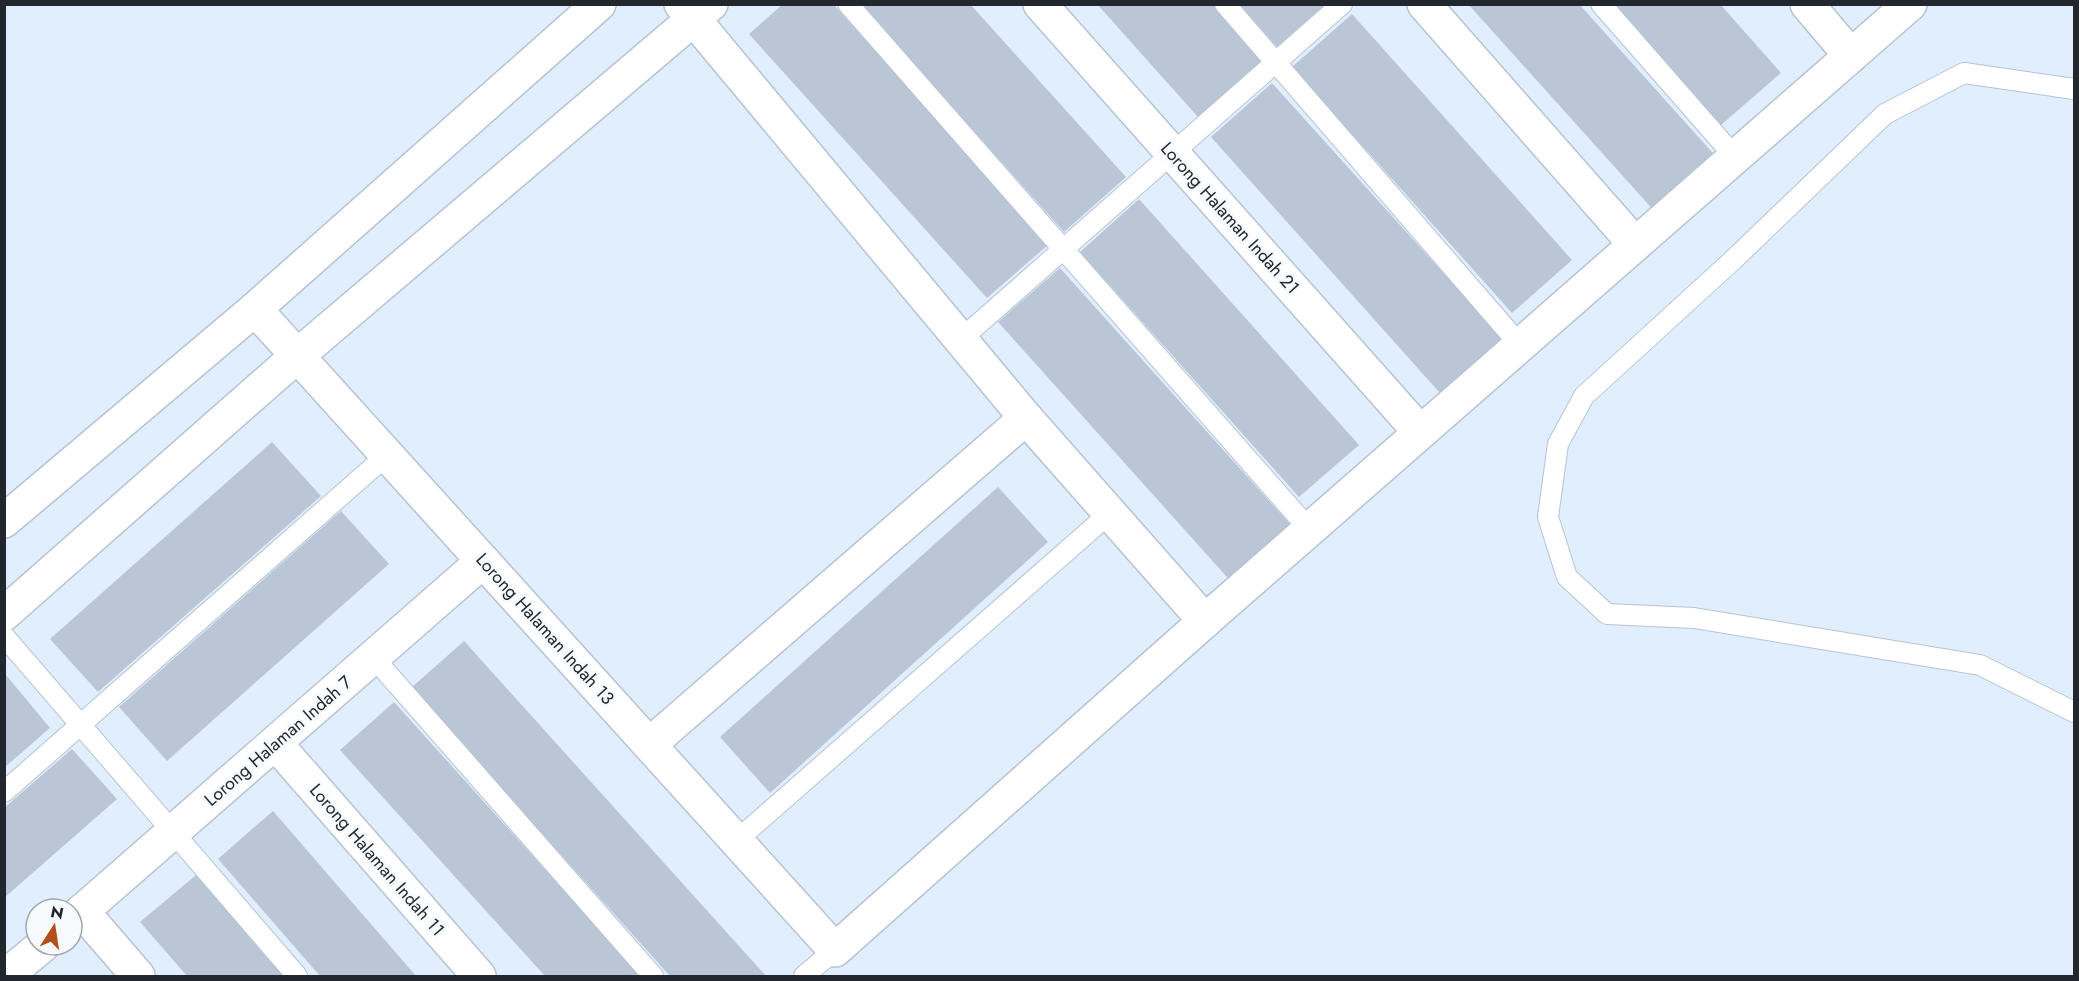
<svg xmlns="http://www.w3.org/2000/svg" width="2079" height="981" font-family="Jost,sans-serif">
<rect width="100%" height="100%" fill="#e1eefe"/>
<g fill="#bac6d6">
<polygon points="783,4 833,4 1049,244 987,298 749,34"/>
<polygon points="860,4 970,4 1126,177 1064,232"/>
<polygon points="1097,4 1216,4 1265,59 1198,117"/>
<polygon points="1239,4 1326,4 1277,47"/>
<polygon points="1468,4 1579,4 1719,160 1657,214"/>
<polygon points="1613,4 1720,4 1781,73 1721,125"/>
<polygon points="1352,14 1572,260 1512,313 1292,67"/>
<polygon points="1272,83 1510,347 1448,402 1211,137"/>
<polygon points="1139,199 1359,445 1299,497 1080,252"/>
<polygon points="1060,268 1297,532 1235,586 998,322"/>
<polygon points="272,442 321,496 98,692 50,639"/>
<polygon points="998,487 1048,542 770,793 720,737"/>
<polygon points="341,511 389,564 167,761 119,707"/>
<polygon points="464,641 766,976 670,976 411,688"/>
<polygon points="6,675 50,728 4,768 4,677"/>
<polygon points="394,702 641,976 545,976 340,750"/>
<polygon points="72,749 117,799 4,898 4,808"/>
<polygon points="273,811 416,976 320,976 218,859"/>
<polygon points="196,875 284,976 187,976 140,922"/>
</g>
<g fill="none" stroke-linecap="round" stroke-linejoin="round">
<defs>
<g id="lane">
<polyline points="848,4 1309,529"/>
<polyline points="1225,4 1520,345"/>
<polyline points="1601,4 1735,157"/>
<polyline points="2074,89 1964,73 1885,114 1733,260 1584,396 1558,444 1548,517 1567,577 1607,614 1694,618 1980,665 2074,712"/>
<polyline points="960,340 1342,4"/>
<polyline points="4,636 297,976"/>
<polyline points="373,657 653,976"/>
<polyline points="4,792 387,455"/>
<polyline points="736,841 1110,513"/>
<polyline points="804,976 835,950"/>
</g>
<g id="street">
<polyline points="681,4 1026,418 1205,621"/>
<polyline points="1040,4 1420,432"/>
<polyline points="1424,4 1635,244"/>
<polyline points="1807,4 1851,56"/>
<polyline points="255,309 835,950 1205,621 1910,4"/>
<polyline points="4,521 255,309 599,4"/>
<polyline points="4,614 297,356 711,4"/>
<polyline points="276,744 479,976"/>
<polyline points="650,744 1026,418"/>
<polyline points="82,911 138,976"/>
<polyline points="72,920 483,561"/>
<polyline points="6,976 43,945"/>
</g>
</defs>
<use href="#lane" stroke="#b7c3d3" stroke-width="22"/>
<use href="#street" stroke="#b7c3d3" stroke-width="36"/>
<use href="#lane" stroke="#fff" stroke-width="20"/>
<use href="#street" stroke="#fff" stroke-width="33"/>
</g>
<g text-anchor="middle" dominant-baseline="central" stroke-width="6" stroke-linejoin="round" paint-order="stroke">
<g font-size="18" fill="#22272d" stroke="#f7fafd">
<text transform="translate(1230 218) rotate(48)">Lorong Halaman Indah 21</text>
<text transform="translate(545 629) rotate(48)">Lorong Halaman Indah 13</text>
<text transform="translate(278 741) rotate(-41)">Lorong Halaman Indah 7</text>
<text transform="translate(377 860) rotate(49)">Lorong Halaman Indah 11</text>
</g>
</g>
<rect width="2079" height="981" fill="none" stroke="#22272d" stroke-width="12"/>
<g transform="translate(54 927) rotate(12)"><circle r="28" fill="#f7fafd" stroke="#a2a6aa" stroke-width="1.5"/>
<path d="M0-4.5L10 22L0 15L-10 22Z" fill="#b45118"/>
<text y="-9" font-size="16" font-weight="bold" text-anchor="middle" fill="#22272d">N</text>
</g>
</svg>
